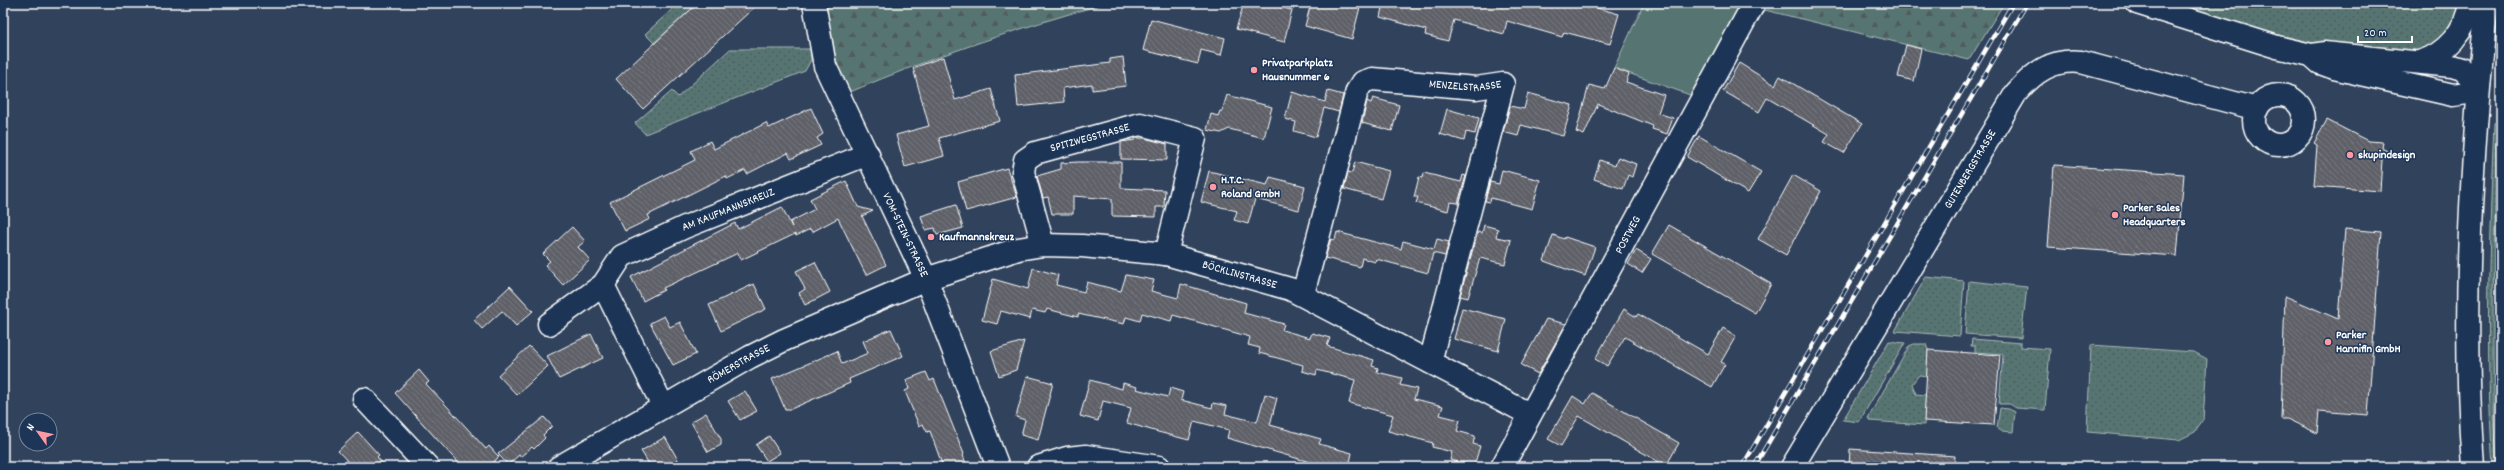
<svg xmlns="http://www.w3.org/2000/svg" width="2504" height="470" font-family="Dekko,sans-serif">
<defs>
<pattern id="grass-dots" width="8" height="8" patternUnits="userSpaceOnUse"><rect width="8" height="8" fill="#567472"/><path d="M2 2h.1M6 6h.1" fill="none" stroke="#505c5b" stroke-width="1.8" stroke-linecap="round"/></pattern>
<pattern id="forest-firs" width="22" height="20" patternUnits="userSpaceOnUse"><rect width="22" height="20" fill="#567472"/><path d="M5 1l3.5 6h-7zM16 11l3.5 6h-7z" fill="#505c5b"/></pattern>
<pattern id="building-back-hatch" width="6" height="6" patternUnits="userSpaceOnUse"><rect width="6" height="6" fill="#5e6168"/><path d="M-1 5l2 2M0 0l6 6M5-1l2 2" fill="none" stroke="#76797f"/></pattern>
</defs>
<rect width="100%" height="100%" fill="#30425c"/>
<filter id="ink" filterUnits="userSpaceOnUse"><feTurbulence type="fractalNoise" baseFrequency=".025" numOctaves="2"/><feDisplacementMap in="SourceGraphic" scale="8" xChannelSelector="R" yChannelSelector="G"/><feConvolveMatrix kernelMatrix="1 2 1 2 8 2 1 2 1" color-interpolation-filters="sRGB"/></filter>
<g filter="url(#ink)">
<g fill="url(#grass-dots)" stroke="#aabab8">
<polygon points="679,3 698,3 654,43 645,34"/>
<path d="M 2166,3 L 2462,3 C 2452,23 2446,38 2424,48 C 2379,69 2216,20 2166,3 Z"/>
<polygon points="730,49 810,49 811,60 805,71 645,134 635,123 672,91 678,97"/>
<path d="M 2500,119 C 2493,235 2490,351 2497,467 L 2493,467 C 2485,353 2489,238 2494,123 Z"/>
<polygon points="2501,217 2501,400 2499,315"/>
<polygon points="1926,277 1964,281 1960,336 1895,331"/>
<polygon points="1969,281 2027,287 2021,338 1965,334"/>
<polygon points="1972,339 2021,343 2021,347 2050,349 2045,410 2016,408 2010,404 1999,404 2003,354 1975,352 1975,346 1971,346"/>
<polygon points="1889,341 1905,343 1859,422 1843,420"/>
<polygon points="1914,344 1926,344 1928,350 1927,376 1919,375 1912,384 1916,394 1926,395 1924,425 1870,421 1868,418 1909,346"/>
<polygon points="2091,345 2194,352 2207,359 2203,421 2195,432 2179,440 2087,432"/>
<polygon points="2000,408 2009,409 2015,412 2013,432 2001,431 1997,428"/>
</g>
<g fill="url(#forest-firs)" stroke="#aabab8">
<path d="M 823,3 L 1107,3 C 1019,28 934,56 850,92 L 837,67 L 831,30 L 824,25 Z"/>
<polygon points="1736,3 2004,3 1969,60"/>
</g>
<polygon fill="#567472" stroke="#aabab8" points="1644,3 1727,3 1744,7 1690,95 1614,68"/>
<g fill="url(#building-back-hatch)" stroke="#fff">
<polygon points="698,3 759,3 643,109 616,79"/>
<polygon points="1244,3 1264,3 1292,10 1284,42 1236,29"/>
<polygon points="1311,3 1344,3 1360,7 1352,39 1305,26"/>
<polygon points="1383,3 1579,3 1619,14 1610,44 1564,32 1562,37 1507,21 1504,34 1454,20 1448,41 1425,35 1426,30 1380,17"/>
<polygon points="1151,19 1225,38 1221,55 1201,50 1198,64 1143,50"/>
<polygon points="1906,45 1921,49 1914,81 1898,77"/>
<polygon points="943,57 955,100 991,89 1000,121 939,138 944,156 905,167 896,135 929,126 913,68"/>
<polygon points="1123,57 1126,86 1092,90 1092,84 1063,88 1064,102 1018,107 1015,75 1110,63 1110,59"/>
<polygon points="1739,63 1775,85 1780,76 1862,124 1844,153 1824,142 1829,134 1767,98 1759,112 1723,91"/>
<polygon points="1614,68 1629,74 1626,82 1664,95 1658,113 1673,118 1667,134 1652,129 1653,126 1598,104 1584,135 1576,132 1589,85 1605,89"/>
<polygon points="1328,91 1343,95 1339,112 1324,108 1316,137 1294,131 1296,122 1285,119 1292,92 1325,102"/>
<polygon points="1528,93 1572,105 1563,136 1521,125 1518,136 1503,132 1510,106 1524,109"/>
<polygon points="1227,95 1272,107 1264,138 1229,129 1221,133 1207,130 1211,114 1218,116 1220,111 1222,111"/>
<polygon points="1373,98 1399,105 1392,131 1362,123 1367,101 1371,103"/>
<polygon points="811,108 823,134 817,138 821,145 791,159 788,153 747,174 745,170 727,179 726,176 648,215 650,219 625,231 610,202 695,160 691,151 710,141 714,149 766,123 769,128"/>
<polygon points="1447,109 1479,118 1475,134 1466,132 1464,141 1440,134"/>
<polygon points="2327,120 2368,141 2383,142 2382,148 2387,151 2382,160 2380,191 2314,186 2317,145 2314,143"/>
<polygon points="1699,136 1761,172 1748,193 1687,157"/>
<polygon points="1135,138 1144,138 1167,144 1167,160 1121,159 1121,142 1135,140"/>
<polygon points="1618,157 1636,164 1632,177 1628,175 1623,189 1594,179 1600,160 1615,166"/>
<polygon points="1078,162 1121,162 1121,188 1165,190 1164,207 1156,207 1156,217 1112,216 1112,199 1073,196 1073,214 1052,214 1048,197 1043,198 1037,176 1061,169 1061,163"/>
<polygon points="1355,162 1389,171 1381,199 1344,189 1348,172 1352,173"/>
<polygon points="2054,165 2184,174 2177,256 2048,247"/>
<polygon points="1007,168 1017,197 966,211 958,182"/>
<polygon points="1502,170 1540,180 1532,209 1491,198 1490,202 1485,201 1490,182 1499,184"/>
<polygon points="1209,171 1267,185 1270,177 1305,186 1299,210 1255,199 1248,224 1234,220 1237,211 1201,202"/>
<polygon points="1424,173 1461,182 1463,175 1466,176 1458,203 1450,202 1448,211 1416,203 1418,197 1414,197 1419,177 1423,178"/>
<polygon points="1793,175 1821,191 1786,255 1758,239"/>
<polygon points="846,181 858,207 873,211 862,216 886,265 866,275 838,218 812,232 810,229 796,236 795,234 741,260 738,253 663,288 664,290 643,301 631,277 735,223 738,229 782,207 792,227 790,222 815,209 810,199"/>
<polygon points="956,205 963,228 937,235 935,228 925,230 921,216"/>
<polygon points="1484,225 1498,229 1496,237 1511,240 1505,264 1480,258 1468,298 1460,296 1474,245 1478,232 1482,233"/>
<polygon points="1669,225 1771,284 1755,313 1652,254"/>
<polygon points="572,227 585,241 578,247 590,260 563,285 545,265 550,261 543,254"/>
<polygon points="2345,229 2381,232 2368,415 2319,411 2317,433 2287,419 2281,419 2285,296 2338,319"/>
<polygon points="1337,232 1401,249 1403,241 1434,249 1437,239 1449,242 1445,256 1433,253 1428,273 1376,259 1375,262 1362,258 1360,267 1325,258 1331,239 1335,240"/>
<polygon points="1553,235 1564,239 1565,237 1595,247 1585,276 1544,261"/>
<polygon points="1636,250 1651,259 1642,273 1628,264"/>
<polygon points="815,262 830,292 805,305 799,293 805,289 796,271"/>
<polygon points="1033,268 1058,275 1056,285 1084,292 1087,282 1121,291 1126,275 1154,280 1151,291 1178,298 1181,284 1246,303 1244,313 1284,324 1282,330 1310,338 1312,333 1330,338 1327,346 1374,360 1372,366 1378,368 1377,372 1402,378 1400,385 1417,389 1414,399 1443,406 1440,415 1460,420 1457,431 1475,436 1473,444 1480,446 1474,466 1450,460 1452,452 1432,447 1433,443 1388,431 1393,415 1349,403 1355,380 1317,370 1316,375 1302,371 1303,365 1259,353 1260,348 1248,345 1250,337 1173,315 1171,321 1142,313 1140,321 1126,317 1124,324 1078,314 1078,317 1047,309 1045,313 1032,310 1030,319 1001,311 997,324 982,320 993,279 1028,289"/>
<polygon points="754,284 766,309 721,331 709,305"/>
<polygon points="510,286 533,311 516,326 502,311 482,329 474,320"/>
<polygon points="1462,308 1506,319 1498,351 1454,339"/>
<polygon points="1624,309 1636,317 1638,314 1708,354 1723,328 1736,336 1721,362 1725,364 1712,387 1625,337 1607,366 1595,359"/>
<polygon points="664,316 670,327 680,322 696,354 673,365 650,323"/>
<polygon points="1546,319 1566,324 1538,374 1521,365"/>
<polygon points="891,329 903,356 849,379 850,383 791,409 785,409 772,379 837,351 842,364 868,353 863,341"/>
<polygon points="591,334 603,358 559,379 547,356"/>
<polygon points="1024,341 1016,370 999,376 991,351"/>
<polygon points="529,346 548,366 517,395 498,375"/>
<polygon points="1928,350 2000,355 1994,425 1924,421"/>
<polygon points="419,370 429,382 426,384 444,403 486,449 489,446 499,457 488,467 462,467 395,393"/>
<polygon points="926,372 930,381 934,379 964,454 963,455 967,467 943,467 930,431 927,432 923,424 919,426 905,391 909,389 906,380"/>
<polygon points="1027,376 1053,383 1038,440 1021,435 1025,420 1016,417"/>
<polygon points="1090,380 1122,389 1123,383 1137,387 1136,389 1168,397 1170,388 1183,392 1181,400 1212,408 1213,403 1227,406 1225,414 1257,422 1265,394 1277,398 1270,425 1321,439 1319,444 1352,453 1349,467 1312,467 1313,463 1227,438 1229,430 1194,421 1189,440 1158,432 1127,423 1131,408 1103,401 1098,421 1080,416"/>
<polygon points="745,391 757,411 740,420 728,401"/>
<polygon points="1592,393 1679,443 1666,466 1579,416 1561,446 1548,439 1573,396 1585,404"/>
<polygon points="706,413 721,439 721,445 708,452 691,422"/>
<polygon points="544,417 552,426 543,435 545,438 534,449 532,447 520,457 519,455 508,465 498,454"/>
<polygon points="358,432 379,455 377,457 386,467 353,467 338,451"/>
<polygon points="769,436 780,453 767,461 756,445"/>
<polygon points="665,437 682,467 651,467 641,451"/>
<polygon points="1850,449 1955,456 1954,467 1849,467"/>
</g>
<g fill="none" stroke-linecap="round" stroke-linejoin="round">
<defs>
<g id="minor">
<path id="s1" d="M 814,3 L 825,66 L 926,279 L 998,467"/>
<polyline points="2137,3 2277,47 2311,55 2324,53 2452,66 2462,69 2479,85 2467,93 2453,95 2334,68 2320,63 2311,55"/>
<circle cx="2279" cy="120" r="25"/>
<path id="s2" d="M 1043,245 L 1023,172 L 1025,160 L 1035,153 L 1140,124 L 1195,138 L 1166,254"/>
<polyline points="603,285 663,406"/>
<path id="s3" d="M 1303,294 L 1357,91 L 1363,82 L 1372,79 L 1476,88 L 1503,84 L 1430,362"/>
<path id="s4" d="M 549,324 L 603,285 L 622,256 L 685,227 L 868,154"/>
<polyline points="364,399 428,467"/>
<path id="s5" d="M 559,467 L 750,357 L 784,340 L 926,279 L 1018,249 L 1043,245 L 1082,246 L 1166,254 L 1290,289 L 1529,414"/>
<polyline points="1038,467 1067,458 1086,456 1159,467"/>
<path id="s6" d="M 1502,467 L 1754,3"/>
<path id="s7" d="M 1792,467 L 2016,93 C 2034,72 2052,59 2081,62 L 2257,109"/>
</g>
<g id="major">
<path d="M 2420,62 C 2446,54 2466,31 2470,3"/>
<path d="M 2473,467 C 2462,312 2471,157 2487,3"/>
</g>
</defs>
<use href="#minor" stroke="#fff" stroke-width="25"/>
<use href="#major" stroke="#fff" stroke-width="25"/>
<use href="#minor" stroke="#1d3557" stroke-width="22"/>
<use href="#major" stroke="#1d3557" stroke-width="22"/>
<defs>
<g id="rail">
<polyline points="1742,467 2013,3"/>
<polyline points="1754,467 2027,3"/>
</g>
</defs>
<use href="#rail" stroke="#fff" stroke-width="4.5"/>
<use href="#rail" stroke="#1d3557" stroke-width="3" stroke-dasharray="9" stroke-linecap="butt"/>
</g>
</g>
<g fill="#ff9aa2" stroke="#1d3557" stroke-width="1.5">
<circle cx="1254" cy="70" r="4"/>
<circle cx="2350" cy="155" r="4"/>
<circle cx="1213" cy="187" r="4"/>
<circle cx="2115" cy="215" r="4"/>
<circle cx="931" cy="237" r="4"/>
<circle cx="2328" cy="342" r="4"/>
</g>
<g text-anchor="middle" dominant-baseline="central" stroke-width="3" stroke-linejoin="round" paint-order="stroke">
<g font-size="12" font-weight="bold" fill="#fff" stroke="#1d3557" text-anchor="start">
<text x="1262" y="63">Privatparkplatz<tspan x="1262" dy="14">Hausnummer 6</tspan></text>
<text x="2358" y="155">skupindesign</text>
<text x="1221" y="180">H.T.C.<tspan x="1221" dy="14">Roland GmbH</tspan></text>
<text x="2123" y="208">Parker Sales<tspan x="2123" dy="14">Headquarters</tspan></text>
<text x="939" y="237">Kaufmannskreuz</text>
<text x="2336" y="335">Parker<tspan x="2336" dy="14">Hannifin GmbH</tspan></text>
</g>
<g font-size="12" fill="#fff" stroke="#1d3557">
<text stroke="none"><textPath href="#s3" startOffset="324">MENZELSTRASSE</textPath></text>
<text stroke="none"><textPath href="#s2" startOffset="157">SPITZWEGSTRASSE</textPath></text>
<text stroke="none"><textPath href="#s7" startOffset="347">GUTENBERGSTRASSE</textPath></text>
<text stroke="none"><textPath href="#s4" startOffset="217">AM KAUFMANNSKREUZ</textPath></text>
<text stroke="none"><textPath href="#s1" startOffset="251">VOM-STEIN-STRASSE</textPath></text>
<text stroke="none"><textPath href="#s6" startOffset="264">POSTWEG</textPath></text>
<text stroke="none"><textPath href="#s5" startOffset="735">BÖCKLINSTRASSE</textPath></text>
<text stroke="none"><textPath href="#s5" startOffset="207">RÖMERSTRASSE</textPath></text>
</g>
</g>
<rect width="2504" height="470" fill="none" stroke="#1d3557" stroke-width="16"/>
<rect x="8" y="8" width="2488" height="454" fill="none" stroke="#fff" stroke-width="1.5" filter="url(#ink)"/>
<g transform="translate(38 432) rotate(303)"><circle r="19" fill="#1d3557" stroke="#77869a"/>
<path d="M0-3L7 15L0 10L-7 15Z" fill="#ff9aa2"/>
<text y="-6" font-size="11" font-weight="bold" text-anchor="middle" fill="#ffffff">N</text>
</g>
<path d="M2358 36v6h54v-6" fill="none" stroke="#ffffff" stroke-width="2"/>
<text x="2364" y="36" font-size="12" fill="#ffffff" stroke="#1d3557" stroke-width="3" paint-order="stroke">20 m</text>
</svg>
